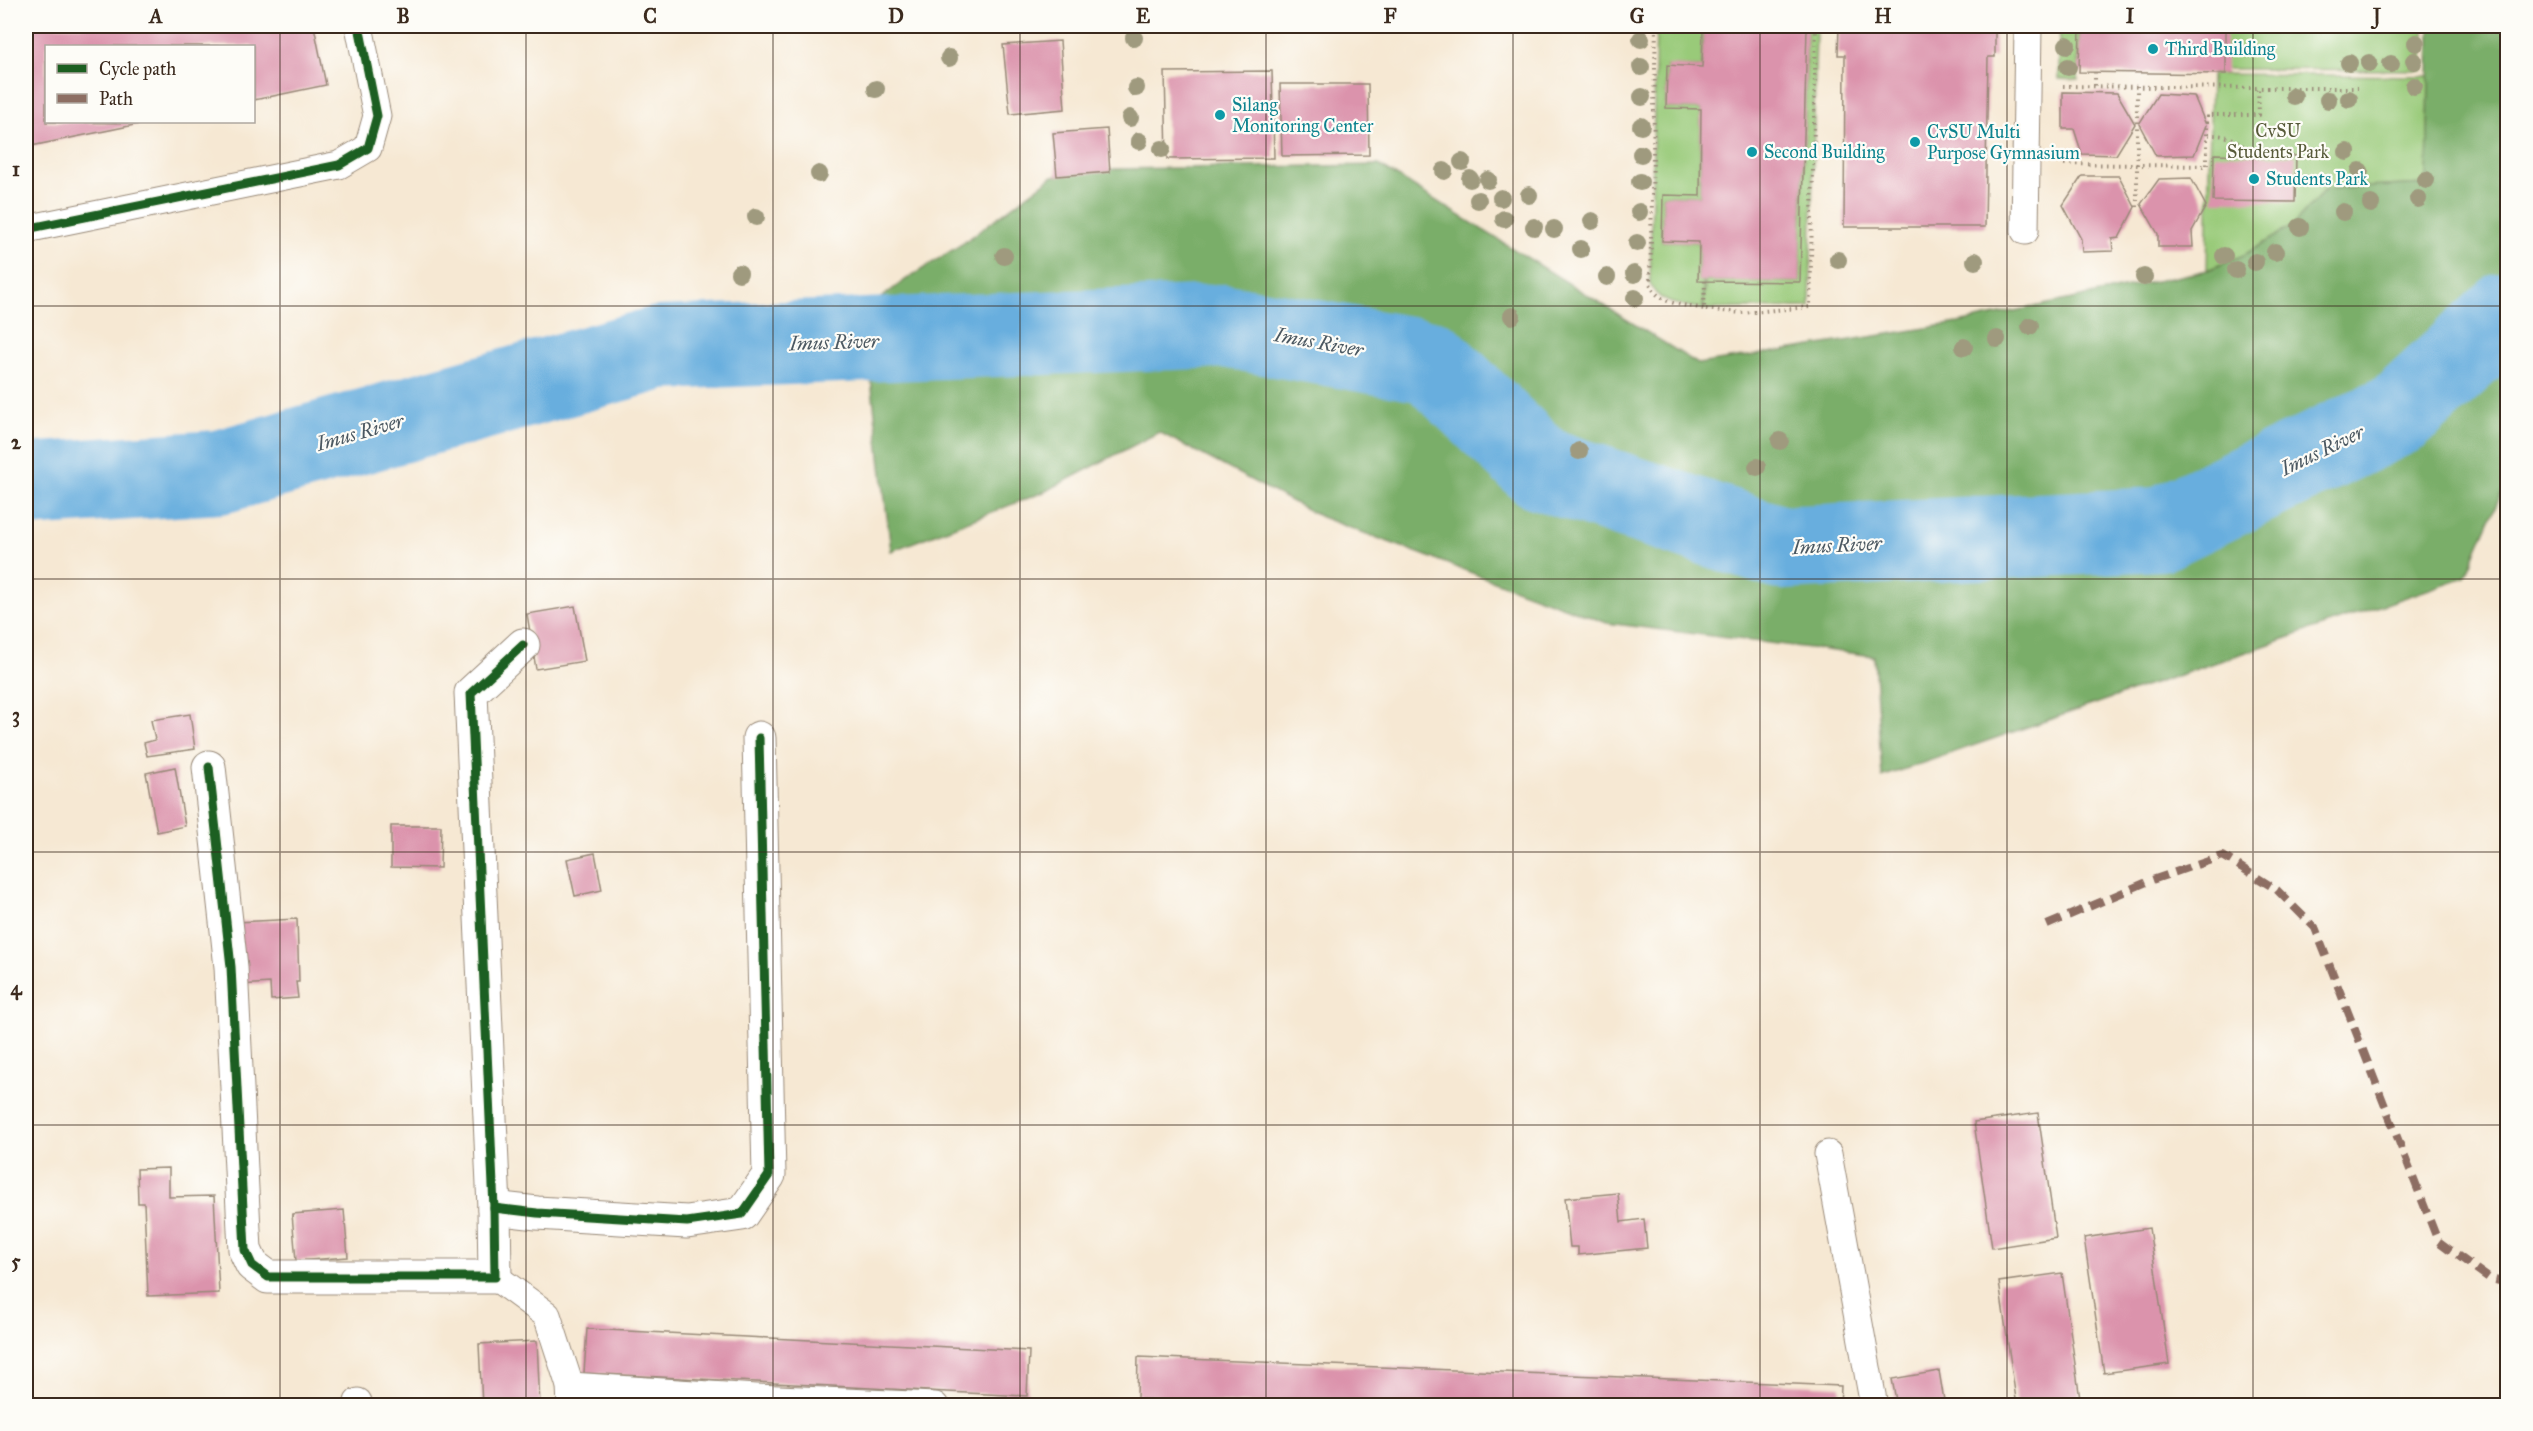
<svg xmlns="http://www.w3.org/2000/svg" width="2533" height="1431" font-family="'IM FELL Great Primer',serif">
<rect width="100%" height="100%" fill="#fdfcf7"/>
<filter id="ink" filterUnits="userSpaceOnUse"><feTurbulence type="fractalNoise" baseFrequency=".0167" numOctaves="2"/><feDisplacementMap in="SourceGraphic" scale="12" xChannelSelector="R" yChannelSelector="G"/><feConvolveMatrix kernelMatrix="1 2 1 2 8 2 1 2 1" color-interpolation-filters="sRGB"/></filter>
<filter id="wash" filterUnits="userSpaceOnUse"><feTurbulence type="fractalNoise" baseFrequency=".008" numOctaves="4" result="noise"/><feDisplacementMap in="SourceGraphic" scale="24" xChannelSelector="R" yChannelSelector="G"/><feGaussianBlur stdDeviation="1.35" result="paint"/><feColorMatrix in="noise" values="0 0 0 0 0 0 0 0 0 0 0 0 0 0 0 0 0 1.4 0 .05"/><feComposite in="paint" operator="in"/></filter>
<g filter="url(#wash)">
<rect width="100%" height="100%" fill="#f6e8d3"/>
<g fill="#99ca79" stroke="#6a7a4c" stroke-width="1.5">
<path d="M 1656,26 L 1816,26 L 1810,307 L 1704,309 L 1705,281 L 1800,282 L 1807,29 L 1703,26 L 1702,67 L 1667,66 L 1666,108 L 1701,109 L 1700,196 L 1663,195 L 1662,241 L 1699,242 L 1698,280 L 1703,281 L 1703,309 C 1683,305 1657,305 1650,283 Z"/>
<polygon points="2059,26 2079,26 2078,80 2059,79"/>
<polygon points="2223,26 2424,26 2423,70 2222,69"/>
<polygon points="2211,74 2429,76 2427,184 2326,189 2291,227 2244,255 2207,270"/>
</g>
<polygon fill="#7aae69" stroke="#5a6c44" stroke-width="1.5" points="2430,26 2507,26 2507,492 2501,494 2465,577 1882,777 1874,656 1607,623 1321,517 1159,432 1044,492 891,551 863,311 905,280 962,244 1053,176 1115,169 1379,165 1698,364 1958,323 2208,270 2244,255 2291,227 2326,189 2427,184"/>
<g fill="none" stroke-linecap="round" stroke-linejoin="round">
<polyline stroke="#68aede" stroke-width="84" points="26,485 219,472 659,348 1225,326 1431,362 1541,468 1781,548 2160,529 2400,413 2508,313"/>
</g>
<g id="blocks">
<g fill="#db93ac">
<polygon points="26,26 314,26 326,85 254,100 254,46 46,46 46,122 144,123 26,147"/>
<polygon points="1703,26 1807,28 1800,282 1698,281 1699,242 1662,241 1663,195 1700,196 1701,109 1666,108 1667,65 1702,67"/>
<polygon points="1839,26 1995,26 1995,57 1988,57 1985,227 1844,227 1845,55 1838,55"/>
<polygon points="2080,26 2226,26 2226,74 2079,72"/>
<polygon points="1060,41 1065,109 1010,114 1003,45"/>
<polygon points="1272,71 1274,158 1167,159 1165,72"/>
<polygon points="1280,84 1368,84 1369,155 1282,156"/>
<polygon points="2063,92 2117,93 2135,124 2116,155 2082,154 2074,129 2063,129"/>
<polygon points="2158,94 2194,96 2206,125 2194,155 2156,156 2139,124"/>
<polygon points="1107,129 1110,172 1057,176 1053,133"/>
<polygon points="2214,154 2296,156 2295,202 2213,201"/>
<polygon points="2082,176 2119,176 2135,207 2119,238 2112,239 2113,251 2082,252 2081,239 2063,205"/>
<polygon points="2191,178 2206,206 2192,231 2193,247 2158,247 2158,234 2141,204 2159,179"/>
<polygon points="575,606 585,661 536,669 527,614"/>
<polygon points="190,714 195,749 147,756 144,743 155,740 151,720"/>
<polygon points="175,767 185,826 157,832 146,773"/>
<polygon points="391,826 441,826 440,868 391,867"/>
<polygon points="595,853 602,890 575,896 567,859"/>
<polygon points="297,919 299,982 296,982 298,998 271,1000 270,983 239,985 236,922"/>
<polygon points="2038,1113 2056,1238 1992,1248 1974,1122"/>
<polygon points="169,1168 169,1197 214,1196 219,1293 148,1296 144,1203 138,1203 137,1169"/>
<polygon points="1618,1193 1621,1222 1644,1219 1647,1248 1578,1255 1578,1247 1570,1247 1565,1198"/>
<polygon points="344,1210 348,1257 296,1261 292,1214"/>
<polygon points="2149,1228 2169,1364 2104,1373 2084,1238"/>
<polygon points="2062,1273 2080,1399 2033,1406 2017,1406 1999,1282"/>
<polygon points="587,1329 1029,1351 1027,1396 584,1373"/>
<polygon points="537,1341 540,1406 482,1406 479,1344"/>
<polygon points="1138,1357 1841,1386 1840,1406 1299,1406 1137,1399"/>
<polygon points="1939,1371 1945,1406 1897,1406 1892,1379"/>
</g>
</g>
</g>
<g filter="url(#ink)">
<use href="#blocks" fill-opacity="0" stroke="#988978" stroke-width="1.5"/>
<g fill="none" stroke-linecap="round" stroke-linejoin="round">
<defs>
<g id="service">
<polyline points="26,229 339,165 368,148 377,116 359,26"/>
<polyline points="2025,231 2028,26"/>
<polyline points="1828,1154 1874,1406"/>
<polyline points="495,1277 547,1315 570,1386 571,1406"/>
<polyline points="570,1386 756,1398 935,1406"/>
<polyline points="358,1402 359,1406"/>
</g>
<g id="minor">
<polyline points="209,767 231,967 245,1250 252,1265 268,1277 495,1277 494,1208 471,693 523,645"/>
<polyline points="494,1208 537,1213 687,1222 742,1214 769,1175 759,738"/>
</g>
</defs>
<use href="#service" stroke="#988978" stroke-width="29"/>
<use href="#minor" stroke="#988978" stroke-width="35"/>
<g stroke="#988978" stroke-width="4" stroke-dasharray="1.5 4.5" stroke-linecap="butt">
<path d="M 1656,26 L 1650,283 C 1658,306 1684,304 1704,309"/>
<polyline points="1713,27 1713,26"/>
<polyline points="2095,72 2095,86"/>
<polyline points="2063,86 2258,88"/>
<path d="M 2208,135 C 2224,135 2233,136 2245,148 L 2244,155"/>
<polyline points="2064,164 2207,166 2207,115 2259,115 2258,88 2358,88"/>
<polyline points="2137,207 2137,86"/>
<polyline points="1705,281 1704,309 1741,313 1810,307 1816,26"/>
</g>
<use href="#service" stroke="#fff" stroke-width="27"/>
<use href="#minor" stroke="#fff" stroke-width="33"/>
<polyline stroke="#8d6e63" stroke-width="8" stroke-dasharray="15 8" stroke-linecap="butt" points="2047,925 2149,881 2223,856 2277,890 2315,928 2438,1241 2490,1279 2508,1283"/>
<defs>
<g id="cycleway">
<polyline points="26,229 339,165 368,148 377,116 359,26"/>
<polyline points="209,767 231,967 245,1250 252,1265 268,1277 495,1277 494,1208 471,693 523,645"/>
<polyline points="494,1208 537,1213 687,1222 742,1214 769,1175 759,738"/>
</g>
</defs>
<use href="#cycleway" stroke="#fdfcf7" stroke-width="13"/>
<use href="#cycleway" stroke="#1b5e20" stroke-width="9"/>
</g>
<g fill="#9f9a7e">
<circle cx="1134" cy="38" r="9"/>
<circle cx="1641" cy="39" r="9"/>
<circle cx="2416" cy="43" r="9"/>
<circle cx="2067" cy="45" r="9"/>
<circle cx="949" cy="58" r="9"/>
<circle cx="2414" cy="61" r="9"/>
<circle cx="2349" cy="63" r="9"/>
<circle cx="2369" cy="63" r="9"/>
<circle cx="2391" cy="64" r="9"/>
<circle cx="1641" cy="67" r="9"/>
<circle cx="2068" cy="67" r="9"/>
<circle cx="2414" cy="86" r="9"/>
<circle cx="1136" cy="88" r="9"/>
<circle cx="876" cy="89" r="9"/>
<circle cx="2294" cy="96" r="9"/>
<circle cx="1642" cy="97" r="9"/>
<circle cx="2349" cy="99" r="9"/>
<circle cx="2328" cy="100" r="9"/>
<circle cx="1130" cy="118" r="9"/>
<circle cx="1641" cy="126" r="9"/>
<circle cx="1139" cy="141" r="9"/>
<circle cx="1162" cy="149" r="9"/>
<circle cx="2347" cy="152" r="9"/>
<circle cx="1641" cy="154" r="9"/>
<circle cx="1462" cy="162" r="9"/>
<circle cx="1444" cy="171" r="9"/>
<circle cx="2360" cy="171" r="9"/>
<circle cx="819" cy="174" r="9"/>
<circle cx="1470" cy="179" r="9"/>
<circle cx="1488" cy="180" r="9"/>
<circle cx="2426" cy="180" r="9"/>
<circle cx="1640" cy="182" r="9"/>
<circle cx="1529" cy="195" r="9"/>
<circle cx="1501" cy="198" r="9"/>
<circle cx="2418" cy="199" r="9"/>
<circle cx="1478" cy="200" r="9"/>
<circle cx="2371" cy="204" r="9"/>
<circle cx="1639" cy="212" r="9"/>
<circle cx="2343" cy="212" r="9"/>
<circle cx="756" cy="217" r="9"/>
<circle cx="1504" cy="219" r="9"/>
<circle cx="1592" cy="221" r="9"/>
<circle cx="1534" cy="227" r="9"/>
<circle cx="2300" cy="227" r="9"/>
<circle cx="1554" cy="229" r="9"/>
<circle cx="1637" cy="243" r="9"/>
<circle cx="1581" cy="249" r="9"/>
<circle cx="2275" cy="252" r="9"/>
<circle cx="1004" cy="256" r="9"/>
<circle cx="2224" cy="256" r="9"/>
<circle cx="1838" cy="260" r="9"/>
<circle cx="1975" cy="261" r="9"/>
<circle cx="2255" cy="262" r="9"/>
<circle cx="2236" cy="270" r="9"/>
<circle cx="739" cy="273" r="9"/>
<circle cx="1634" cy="274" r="9"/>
<circle cx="1607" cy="277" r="9"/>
<circle cx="2144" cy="277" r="9"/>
<circle cx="1635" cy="298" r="9"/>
<circle cx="1512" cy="316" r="9"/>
<circle cx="2030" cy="326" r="9"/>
<circle cx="1997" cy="339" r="9"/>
<circle cx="1964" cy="347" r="9"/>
<circle cx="1780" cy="441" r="9"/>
<circle cx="1579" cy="451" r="9"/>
<circle cx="1757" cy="467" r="9"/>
</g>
</g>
<path fill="none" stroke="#3b2a1e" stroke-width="1.5" stroke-opacity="0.55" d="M 280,26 L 280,1406M 526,26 L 526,1406M 773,26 L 773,1406M 1020,26 L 1020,1406M 1266,26 L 1266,1406M 1513,26 L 1513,1406M 1760,26 L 1760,1406M 2007,26 L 2007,1406M 2253,26 L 2253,1406M 26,306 L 2508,306M 26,579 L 2508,579M 26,852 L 2508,852M 26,1125 L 2508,1125"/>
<g fill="#0f9aa8" stroke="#fdfcf7" stroke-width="2">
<circle cx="2153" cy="49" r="6"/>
<circle cx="1220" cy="115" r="6"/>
<circle cx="1915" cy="142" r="6"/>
<circle cx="1752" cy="152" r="6"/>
<circle cx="2254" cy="179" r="6"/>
</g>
<g text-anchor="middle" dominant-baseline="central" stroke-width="4.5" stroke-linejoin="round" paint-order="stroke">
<g font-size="18" fill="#0d838f" stroke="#fdfcf7" text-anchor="start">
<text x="2165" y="49">Third Building</text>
<text x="1232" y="105">Silang<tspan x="1232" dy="21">Monitoring Center</tspan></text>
<text x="1927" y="132">CvSU Multi<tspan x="1927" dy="21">Purpose Gymnasium</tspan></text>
<text x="1764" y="152">Second Building</text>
<text x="2266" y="179">Students Park</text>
</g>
<g font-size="18" fill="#575a39" stroke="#fdfcf7">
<text x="2278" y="131">CvSU<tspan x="2278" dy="21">Students Park</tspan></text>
</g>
<g font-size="20" font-style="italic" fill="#4b5861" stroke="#fdfcf7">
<text transform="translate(834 342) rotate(-2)">Imus River</text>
<text transform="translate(1319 342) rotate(10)">Imus River</text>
<text transform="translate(360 432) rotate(-16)">Imus River</text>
<text transform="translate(2322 450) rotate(-26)">Imus River</text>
<text transform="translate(1837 545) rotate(-3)">Imus River</text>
</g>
</g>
<rect width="2533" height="1431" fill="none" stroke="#fdfcf7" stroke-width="66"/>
<rect x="45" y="45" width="210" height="78" fill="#fdfcf7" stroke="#afa8a0" stroke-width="1.5"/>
<rect x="57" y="64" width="30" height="9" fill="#1b5e20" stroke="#afa8a0" stroke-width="1.5"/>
<text x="99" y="75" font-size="18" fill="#3b2a1e">Cycle path</text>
<rect x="57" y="94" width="30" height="9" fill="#8d6e63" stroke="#afa8a0" stroke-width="1.5"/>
<text x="99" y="105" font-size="18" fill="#3b2a1e">Path</text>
<rect x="33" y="33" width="2467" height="1365" fill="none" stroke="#3b2a1e" stroke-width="2"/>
<g font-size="20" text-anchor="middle" font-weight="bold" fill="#3b2a1e">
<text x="156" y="23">A</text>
<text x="403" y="23">B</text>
<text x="650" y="23">C</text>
<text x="896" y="23">D</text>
<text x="1143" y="23">E</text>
<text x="1390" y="23">F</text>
<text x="1637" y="23">G</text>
<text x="1883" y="23">H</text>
<text x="2130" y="23">I</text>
<text x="2377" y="23">J</text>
<text x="16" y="176">1</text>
<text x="16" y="449">2</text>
<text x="16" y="722">3</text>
<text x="16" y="995">4</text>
<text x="16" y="1268">5</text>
</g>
</svg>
